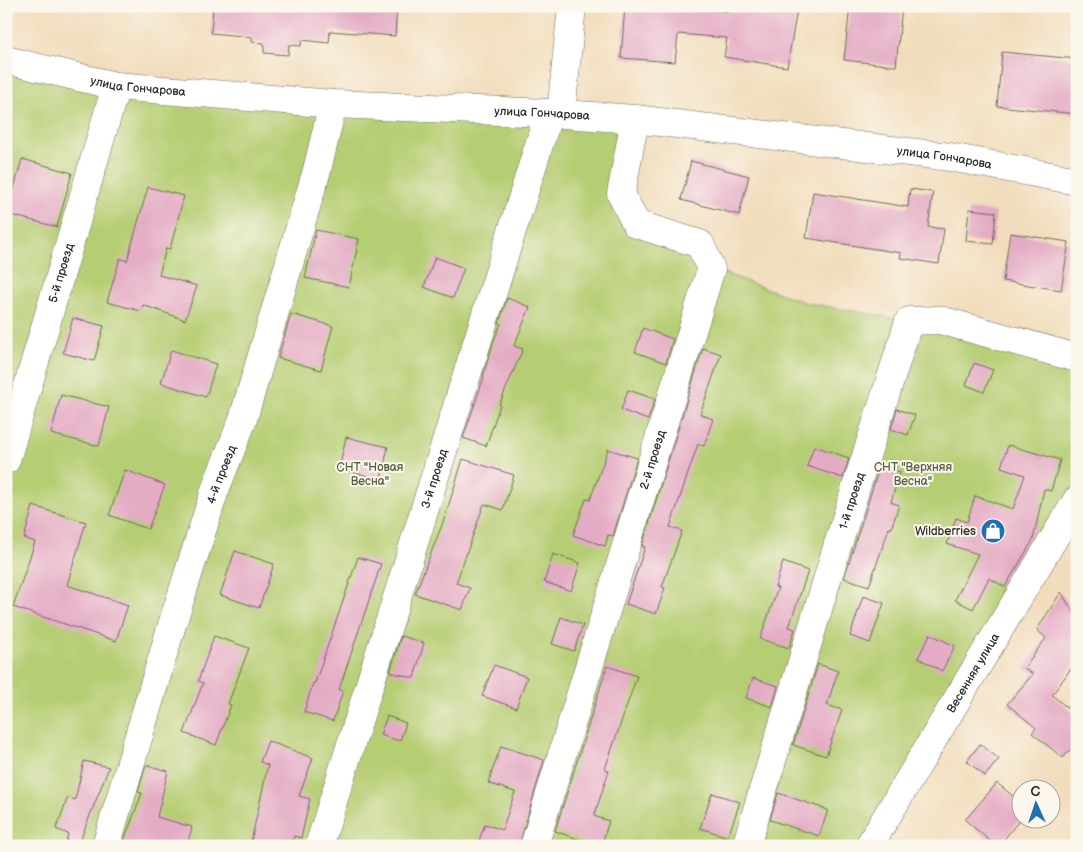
<svg xmlns="http://www.w3.org/2000/svg" width="1083" height="852" font-family="'Balsamiq Sans',sans-serif">
<rect width="100%" height="100%" fill="#fbf7ec"/>
<filter id="ink" filterUnits="userSpaceOnUse"><feTurbulence type="fractalNoise" baseFrequency=".02" numOctaves="2"/><feDisplacementMap in="SourceGraphic" scale="10" xChannelSelector="R" yChannelSelector="G"/><feConvolveMatrix kernelMatrix="1 2 1 2 8 2 1 2 1" color-interpolation-filters="sRGB"/></filter>
<filter id="wash" filterUnits="userSpaceOnUse"><feTurbulence type="fractalNoise" baseFrequency=".0096" numOctaves="4" result="noise"/><feDisplacementMap in="SourceGraphic" scale="20" xChannelSelector="R" yChannelSelector="G"/><feGaussianBlur stdDeviation="1.12" result="paint"/><feColorMatrix in="noise" values="0 0 0 0 0 0 0 0 0 0 0 0 0 0 0 0 0 1.4 0 .05"/><feComposite in="paint" operator="in"/></filter>
<g filter="url(#wash)">
<rect width="100%" height="100%" fill="#f1ddbc"/>
<polygon fill="#b6ce73" stroke="#707c4f" points="6,60 116,86 635,119 622,194 636,224 700,244 712,269 807,303 909,321 1077,358 1077,500 869,846 6,846"/>
<g id="blocks">
<g fill="#e4abc5">
<polygon points="213,6 397,6 395,36 330,31 329,43 302,40 301,46 289,45 288,55 264,53 264,43 252,42 252,37 211,33"/>
<polygon points="625,6 660,6 731,12 732,6 775,6 797,10 787,67 724,57 727,38 678,34 675,62 621,58"/>
<polygon points="850,6 902,7 896,66 844,60"/>
<polygon points="1002,52 1077,59 1077,114 997,106"/>
<polygon points="22,159 72,173 57,227 7,214"/>
<polygon points="691,161 749,176 739,215 681,200"/>
<polygon points="148,187 184,196 170,249 166,248 159,275 197,286 185,320 143,305 141,311 107,302 120,258 127,261"/>
<polygon points="910,189 933,192 928,227 944,229 939,264 900,258 901,253 806,238 813,192 908,207"/>
<polygon points="969,209 996,212 993,244 966,241"/>
<polygon points="316,230 359,239 349,287 305,278"/>
<polygon points="1010,233 1069,242 1061,290 1003,281"/>
<polygon points="435,257 464,268 453,298 424,287"/>
<polygon points="507,298 530,307 514,346 523,349 499,405 500,405 486,446 463,438 484,377 483,376 494,340 501,324 499,323"/>
<polygon points="291,314 333,326 321,370 278,358"/>
<polygon points="73,318 104,326 94,361 63,353"/>
<polygon points="643,328 673,339 666,363 635,352"/>
<polygon points="703,348 721,354 700,414 713,419 704,446 698,444 670,527 682,531 662,587 665,588 656,614 626,604 645,547 642,546"/>
<polygon points="171,350 216,364 206,397 161,383"/>
<polygon points="974,363 993,370 984,392 966,385"/>
<polygon points="628,390 655,399 648,420 621,410"/>
<polygon points="61,395 109,407 99,446 51,434"/>
<polygon points="897,409 915,415 908,435 891,429"/>
<polygon points="346,437 388,447 381,479 339,469"/>
<polygon points="1008,445 1060,460 1051,491 1044,489 1033,540 1005,587 989,578 973,609 955,600 978,554 947,544 956,518 967,522 975,496 1013,509 1025,475 1001,467"/>
<polygon points="814,446 849,458 843,478 807,466"/>
<polygon points="608,449 637,458 613,536 608,535 605,546 573,535 586,499 590,500"/>
<polygon points="463,459 514,475 503,510 484,504 456,583 470,588 462,610 415,594 445,517"/>
<polygon points="880,465 900,472 891,502 899,505 891,529 889,528 869,586 844,578"/>
<polygon points="125,470 165,485 148,529 109,515"/>
<polygon points="33,506 86,522 67,585 128,605 116,641 13,607 35,542 24,538"/>
<polygon points="235,551 274,564 259,608 220,595"/>
<polygon points="553,554 580,563 571,591 544,582"/>
<polygon points="358,557 381,564 339,690 343,691 333,721 304,712 313,683 315,683"/>
<polygon points="783,562 808,571 789,627 795,629 789,648 760,639 778,588 775,587"/>
<polygon points="1061,592 1077,618 1077,660 1052,695 1077,716 1077,742 1063,758 1032,733 1036,728 1007,704 1033,674 1024,668 1046,638 1037,630"/>
<polygon points="863,596 884,603 870,643 850,636"/>
<polygon points="561,617 583,625 574,651 552,644"/>
<polygon points="930,634 955,646 942,671 918,658"/>
<polygon points="214,636 249,648 228,704 231,705 216,745 184,733 203,683 198,681"/>
<polygon points="401,636 424,643 414,678 390,672"/>
<polygon points="818,664 838,671 827,705 842,710 826,756 793,745"/>
<polygon points="494,665 527,677 516,708 482,696"/>
<polygon points="607,666 637,676 605,769 609,771 594,816 609,821 601,846 598,846 555,831"/>
<polygon points="753,678 778,686 772,707 746,698"/>
<polygon points="387,716 406,723 400,741 380,735"/>
<polygon points="268,741 313,758 299,796 310,799 301,838 294,836 291,846 250,846 268,765 260,762"/>
<polygon points="980,744 999,759 985,776 967,761"/>
<polygon points="501,746 544,760 519,846 477,846 485,824 502,830 515,792 488,783"/>
<polygon points="84,761 109,767 78,846 65,846 68,834 56,829 68,797 75,800"/>
<polygon points="146,765 168,771 157,817 192,827 187,846 122,846 142,793 138,792"/>
<polygon points="997,783 1020,802 1020,819 999,846 996,846 965,820"/>
<polygon points="712,793 740,802 728,837 700,828"/>
<polygon points="778,793 828,810 819,836 770,820"/>
</g>
</g>
</g>
<g filter="url(#ink)">
<use href="#blocks" fill-opacity="0" stroke="#70695e" stroke-width="1"/>
<g fill="none" stroke-linecap="round" stroke-linejoin="round">
<defs>
<g id="minor">
<path id="s1" d="M 6,460 L 116,86"/>
<path id="s2" d="M 106,846 L 171,628 L 215,490 L 243,419 L 317,170 L 333,104"/>
<path id="s3" d="M 319,846 L 549,113"/>
<path id="s4" d="M 534,846 L 711,269 L 700,244 L 636,224 L 621,194 L 635,119"/>
<path id="s5" d="M 746,846 L 837,547 L 909,321 L 940,320 L 1077,358"/>
<path id="s6" d="M 869,846 L 1077,500"/>
</g>
<g id="tertiary">
<path id="s7" d="M 6,60 L 116,86 L 333,104 L 549,113 L 635,119 L 950,157 L 1077,181"/>
<polyline points="561,114 572,6"/>
</g>
</defs>
<use href="#minor" stroke="#70695e" stroke-width="29"/>
<use href="#tertiary" stroke="#70695e" stroke-width="29"/>
<use href="#minor" stroke="#fff" stroke-width="28"/>
<use href="#tertiary" stroke="#fff" stroke-width="28"/>
</g>
</g>
<defs>
<symbol id="shop-disc" viewBox="-11 -11 22 22"><circle r="9.5" fill="#1f6fb2" stroke="#fbf7ec"/><path d="M-5-2.5h2.3a2.7 3.5 0 0 1 5.4 0H5L5.5 6h-11ZM-1.5-2.5h3a1.5 2.3 0 0 0-3 0Z" fill="#fff"/></symbol>
</defs>
<g fill-rule="evenodd">
<use href="#shop-disc" x="979" y="517" width="28" height="28"/>
</g>
<g text-anchor="middle" dominant-baseline="central" stroke-width="4" stroke-linejoin="round" paint-order="stroke">
<g font-size="12" fill="#2b2b2b" stroke="#fbf7ec">
<text stroke="none"><textPath href="#s7" startOffset="135">улица Гончарова</textPath></text>
<text stroke="none"><textPath href="#s7" startOffset="540">улица Гончарова</textPath></text>
<text stroke="none"><textPath href="#s7" startOffset="945">улица Гончарова</textPath></text>
<text stroke="none"><textPath href="#s1" startOffset="195">5-й проезд</textPath></text>
<text stroke="none"><textPath href="#s4" startOffset="404">2-й проезд</textPath></text>
<text stroke="none"><textPath href="#s2" startOffset="389">4-й проезд</textPath></text>
<text stroke="none"><textPath href="#s3" startOffset="385">3-й проезд</textPath></text>
<text stroke="none"><textPath href="#s5" startOffset="361">1-й проезд</textPath></text>
<text stroke="none"><textPath href="#s6" startOffset="202">Весенняя улица</textPath></text>
</g>
<g font-size="12" fill="#555c41" stroke="#fbf7ec">
<text x="370" y="467">СНТ "Новая<tspan x="370" dy="14">Весна"</tspan></text>
<text x="913" y="467">СНТ "Верхняя<tspan x="913" dy="14">Весна"</tspan></text>
</g>
<g font-size="12" fill="#2b2b2b" stroke="#fbf7ec" text-anchor="end">
<text x="976" y="531">Wildberries</text>
</g>
</g>
<rect width="1083" height="852" fill="none" stroke="#fbf7ec" stroke-width="25"/>
<g transform="translate(1036 804) rotate(357)"><circle r="24" fill="#fbf7ec" stroke="#a8a59f"/>
<path d="M0-4L9 19L0 12L-9 19Z" fill="#1f6fb2"/>
<text y="-8" font-size="14" font-weight="bold" text-anchor="middle" fill="#2b2b2b">С</text>
</g>
</svg>
